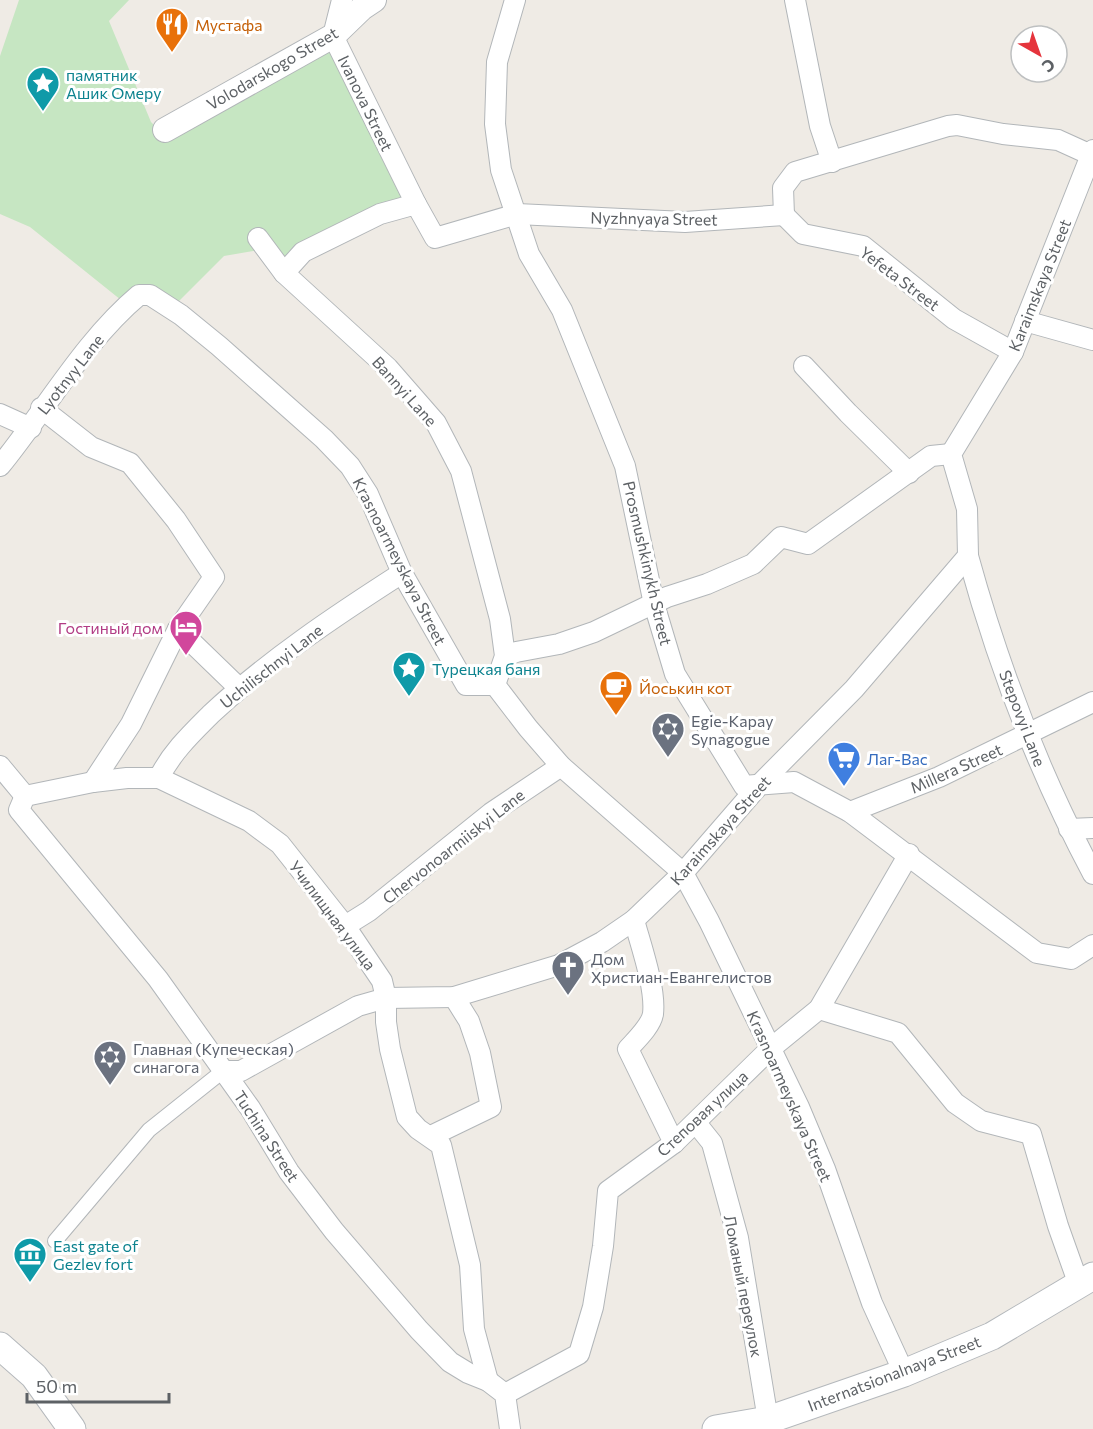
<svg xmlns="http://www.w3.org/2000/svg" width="1093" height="1429" font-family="Commissioner,sans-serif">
<rect width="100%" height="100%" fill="#efebe5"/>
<polygon fill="#c6e6c2" points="19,0 129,0 109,21 151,122 163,134 332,40 410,199 279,270 264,249 224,256 177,303 121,300 30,227 0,214 0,56"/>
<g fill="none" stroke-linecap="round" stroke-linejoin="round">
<defs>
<polyline id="pedestrian" points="55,1241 149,1130 223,1071"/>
<g id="minor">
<polyline points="342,0 333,36 416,204"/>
<polyline points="515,0 497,62 495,124 501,170 529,254 562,310 625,466 654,604 675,674 744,786 794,782 850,812 1037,953 1071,959 1093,945"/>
<polyline points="795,0 820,126 832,162"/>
<polyline points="784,215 783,188 795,172 948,126 957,125 1003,134 1058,140 1091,155"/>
<polyline points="784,215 803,234 863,246 954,319 1013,352"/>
<polyline points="258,238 284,273 388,368 436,423 461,471 500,619 505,656 495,685"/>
<polyline points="284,273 303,252 380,214 416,204 435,238 517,214 685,222 784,215"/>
<polyline points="1025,321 1093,340"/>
<polyline points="804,366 848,413 909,473"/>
<polyline points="41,408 91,447 130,463 176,520 214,577 178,629 131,724 93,782"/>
<polyline points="0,414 31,428"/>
<path d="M 0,466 C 45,411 84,341 139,295 L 150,295 L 181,315 L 219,346 L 324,439 L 350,466 L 368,494 L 402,573 L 466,685 L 495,685 L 528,728 L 561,766 L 683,873 L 709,921 L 799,1107 L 825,1169 L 872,1303 L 904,1373"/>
<path d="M 968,556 C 998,665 1039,773 1093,874"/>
<polyline points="178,629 239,688"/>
<polyline points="505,656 516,652 559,644 594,632 667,597 707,584 753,564 781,537 808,544 931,456 951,454"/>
<polyline points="0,766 25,796"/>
<path d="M 159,778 C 171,753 191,734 211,714 C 269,660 335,616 402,573"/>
<polyline points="25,796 93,782 127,778 159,778 249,821 280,844 345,926 382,981 386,998 386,1022 390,1049 407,1117 418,1129 441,1145 470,1265 474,1329 488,1381"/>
<polyline points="25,796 19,810 158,979 250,1108 289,1172 334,1231 419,1330 450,1362 468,1373 488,1381 505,1394 510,1429"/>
<polyline points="850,812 939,777 1093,702"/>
<polyline points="1069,829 1093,828"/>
<path d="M 634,920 C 641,946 656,988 653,1014 C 651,1026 636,1040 628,1049 L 674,1143"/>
<polyline points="345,926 369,911 491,813 561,766"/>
<polyline points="819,1009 898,1033 955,1103 981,1121 1031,1134 1058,1226 1079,1285"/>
<polyline points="223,1071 241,1071 358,1006 386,998 454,997 559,965 602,942 634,920 683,873 761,783 854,689 968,556 967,509 951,454 1013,352 1093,150"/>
<polyline points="696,1123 712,1143 738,1238 768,1420"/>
<polyline points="431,1136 491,1107 480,1053 469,1021 454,997"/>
<polyline points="505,1394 579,1354 593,1307 603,1246 608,1191 674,1143 770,1049 819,1009 909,854"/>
</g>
<polyline id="tertiary" points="165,130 333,36 362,8 374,0"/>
<g id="secondary">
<polyline points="0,1346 34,1376 72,1429"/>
<polyline points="716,1429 768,1420 904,1373 992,1336 1093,1276"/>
</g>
</defs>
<use href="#pedestrian" stroke="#b2b6b9" stroke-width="16"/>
<use href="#minor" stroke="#b2b6b9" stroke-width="22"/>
<use href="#tertiary" stroke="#b2b6b9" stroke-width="26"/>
<use href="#secondary" stroke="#b4b8bc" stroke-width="29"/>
<use href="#pedestrian" stroke="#fff" stroke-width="14"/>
<use href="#minor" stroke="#fff" stroke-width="20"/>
<use href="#tertiary" stroke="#fff" stroke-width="24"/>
<use href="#secondary" stroke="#fff" stroke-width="27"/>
</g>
<defs>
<symbol id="restaurant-pin" viewBox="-11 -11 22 30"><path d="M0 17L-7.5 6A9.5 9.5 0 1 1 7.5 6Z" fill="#e8710a" stroke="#fff"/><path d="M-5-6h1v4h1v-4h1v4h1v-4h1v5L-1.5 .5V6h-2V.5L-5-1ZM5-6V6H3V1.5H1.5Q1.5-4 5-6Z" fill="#fff"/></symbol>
<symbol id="sight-pin" viewBox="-11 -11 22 30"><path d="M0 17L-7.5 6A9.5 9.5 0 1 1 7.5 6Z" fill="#0f9aa8" stroke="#fff"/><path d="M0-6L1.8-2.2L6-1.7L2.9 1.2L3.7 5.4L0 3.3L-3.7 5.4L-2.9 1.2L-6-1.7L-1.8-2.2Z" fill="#fff"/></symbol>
<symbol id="hotel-pin" viewBox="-11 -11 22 30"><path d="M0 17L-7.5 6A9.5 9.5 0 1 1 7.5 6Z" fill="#d1479c" stroke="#fff"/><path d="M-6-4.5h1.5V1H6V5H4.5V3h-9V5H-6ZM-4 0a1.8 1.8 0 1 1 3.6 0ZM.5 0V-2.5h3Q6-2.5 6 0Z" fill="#fff"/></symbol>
<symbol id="cafe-pin" viewBox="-11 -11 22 30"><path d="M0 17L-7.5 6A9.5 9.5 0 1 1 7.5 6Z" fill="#e8710a" stroke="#fff"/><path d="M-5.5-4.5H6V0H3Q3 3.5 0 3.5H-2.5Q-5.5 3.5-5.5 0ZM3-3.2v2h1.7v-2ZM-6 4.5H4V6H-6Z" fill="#fff"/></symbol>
<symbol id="synagogue-pin" viewBox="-11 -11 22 30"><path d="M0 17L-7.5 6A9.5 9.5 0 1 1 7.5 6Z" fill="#6b7280" stroke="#fff"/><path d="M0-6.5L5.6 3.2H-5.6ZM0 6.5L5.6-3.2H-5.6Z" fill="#fff"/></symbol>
<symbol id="supermarket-pin" viewBox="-11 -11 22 30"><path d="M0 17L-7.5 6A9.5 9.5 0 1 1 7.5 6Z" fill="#3f7fe0" stroke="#fff"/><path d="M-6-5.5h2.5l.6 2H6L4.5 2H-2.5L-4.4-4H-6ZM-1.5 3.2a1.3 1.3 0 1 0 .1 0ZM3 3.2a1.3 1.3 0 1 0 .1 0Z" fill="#fff"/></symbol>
<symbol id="church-pin" viewBox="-11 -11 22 30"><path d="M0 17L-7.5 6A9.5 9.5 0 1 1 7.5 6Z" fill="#6b7280" stroke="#fff"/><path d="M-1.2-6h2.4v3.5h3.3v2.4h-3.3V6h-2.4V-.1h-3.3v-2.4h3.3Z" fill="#fff"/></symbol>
<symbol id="museum-pin" viewBox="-11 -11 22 30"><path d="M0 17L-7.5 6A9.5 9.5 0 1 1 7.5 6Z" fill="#0f9aa8" stroke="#fff"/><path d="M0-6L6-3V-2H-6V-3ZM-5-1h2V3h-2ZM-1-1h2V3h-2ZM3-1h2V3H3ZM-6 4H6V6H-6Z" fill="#fff"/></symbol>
</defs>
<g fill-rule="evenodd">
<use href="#restaurant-pin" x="153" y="5" width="38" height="52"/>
<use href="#sight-pin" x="24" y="64" width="38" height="52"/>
<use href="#hotel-pin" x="167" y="608" width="38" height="52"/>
<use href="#sight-pin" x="390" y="649" width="38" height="52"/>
<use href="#cafe-pin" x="597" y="668" width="38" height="52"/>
<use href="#synagogue-pin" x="649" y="710" width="38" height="52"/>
<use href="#supermarket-pin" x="825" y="739" width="38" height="52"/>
<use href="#church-pin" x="549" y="948" width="38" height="52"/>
<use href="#synagogue-pin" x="91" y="1038" width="38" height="52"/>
<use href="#museum-pin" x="11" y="1235" width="38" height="52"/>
</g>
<g text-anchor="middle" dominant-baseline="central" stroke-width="6" stroke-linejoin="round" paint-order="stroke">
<g font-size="16" fill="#c56008" stroke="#fff" text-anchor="start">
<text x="195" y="24">Мустафа</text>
<text x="639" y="687">Йоськин кот</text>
</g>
<g font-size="16" fill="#5d6165" stroke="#fff">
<text transform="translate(272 68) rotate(-30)">Volodarskogo Street</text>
<text transform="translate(366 103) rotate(64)">Ivanova Street</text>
<text transform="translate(654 218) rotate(1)">Nyzhnyaya Street</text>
<text transform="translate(900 278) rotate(37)">Yefeta Street</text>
<text transform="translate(1039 285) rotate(-68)">Karaimskaya Street</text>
<text transform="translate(70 374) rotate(-52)">Lyotnyy Lane</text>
<text transform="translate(405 391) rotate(48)">Bannyi Lane</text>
<text transform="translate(400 561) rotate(63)">Krasnoarmeyskaya Street</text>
<text transform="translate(648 563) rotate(77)">Prosmushkinykh Street</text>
<text transform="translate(271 666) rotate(-38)">Uchilischnyi Lane</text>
<text transform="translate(1023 718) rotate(69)">Stepovyi Lane</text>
<text transform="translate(956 768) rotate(-24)">Millera Street</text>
<text transform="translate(720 830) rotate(-48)">Karaimskaya Street</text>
<text transform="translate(453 846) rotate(-38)">Chervonoarmiiskyi Lane</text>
<text transform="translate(333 915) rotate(53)">Училищная улица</text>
<text transform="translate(790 1096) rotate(66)">Krasnoarmeyskaya Street</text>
<text transform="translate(702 1113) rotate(-43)">Степовая улица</text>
<text transform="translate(267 1136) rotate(57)">Tuchina Street</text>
<text transform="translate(744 1286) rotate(79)">Ломаный переулок</text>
<text transform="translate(894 1373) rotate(-21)">Internatsionalnaya Street</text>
</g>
<g font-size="16" fill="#0d838f" stroke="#fff" text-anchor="start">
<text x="66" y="74">памятник<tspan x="66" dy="18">Ашик Омеру</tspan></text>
<text x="432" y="668">Турецкая баня</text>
<text x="53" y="1245">East gate of<tspan x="53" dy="18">Gezlev fort</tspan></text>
</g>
<g font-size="16" fill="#b23c85" stroke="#fff" text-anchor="end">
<text x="163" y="627">Гостиный дом</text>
</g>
<g font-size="16" fill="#5b616d" stroke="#fff" text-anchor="start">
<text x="691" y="720">Egie-Kapay<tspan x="691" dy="18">Synagogue</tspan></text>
<text x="591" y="958">Дом<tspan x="591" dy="18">Христиан-Евангелистов</tspan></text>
<text x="133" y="1048">Главная (Купеческая)<tspan x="133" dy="18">синагога</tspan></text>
</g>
<g font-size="16" fill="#366cbe" stroke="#fff" text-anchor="start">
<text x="867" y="758">Лаг-Вас</text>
</g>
</g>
<g transform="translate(1039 54) rotate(140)"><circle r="28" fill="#ffffff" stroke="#bec0c1" stroke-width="1.5"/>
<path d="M0-4.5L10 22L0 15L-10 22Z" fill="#e5343c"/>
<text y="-9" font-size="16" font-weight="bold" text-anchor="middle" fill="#5d6165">С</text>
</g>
<path d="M27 1393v9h142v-9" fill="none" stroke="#5d6165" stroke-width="3"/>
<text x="36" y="1393" font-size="18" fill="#5d6165" stroke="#ffffff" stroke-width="4.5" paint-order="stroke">50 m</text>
</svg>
